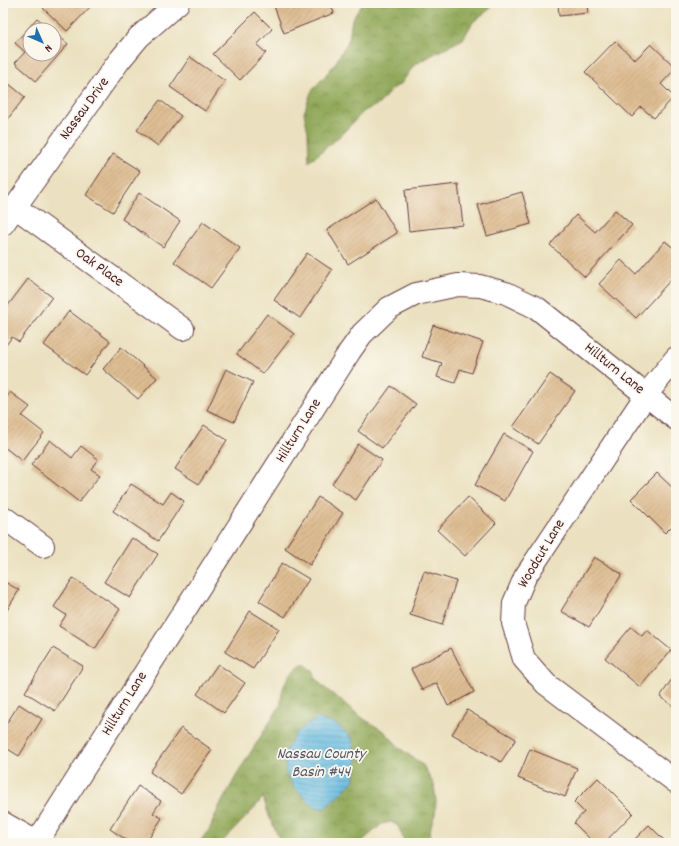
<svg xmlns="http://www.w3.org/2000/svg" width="679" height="846" font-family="Dekko,sans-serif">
<defs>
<pattern id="forest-crowns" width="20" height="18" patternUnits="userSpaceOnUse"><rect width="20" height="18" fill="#91a95a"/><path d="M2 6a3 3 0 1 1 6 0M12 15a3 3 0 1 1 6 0" fill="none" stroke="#78894b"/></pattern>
<pattern id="water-rules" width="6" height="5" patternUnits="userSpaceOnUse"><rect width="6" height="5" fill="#65bbe2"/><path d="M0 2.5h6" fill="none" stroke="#5597b7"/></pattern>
<pattern id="building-hatch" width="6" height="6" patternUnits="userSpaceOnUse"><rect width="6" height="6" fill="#ddbc91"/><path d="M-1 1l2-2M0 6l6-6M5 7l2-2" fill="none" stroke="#bfa17d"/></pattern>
</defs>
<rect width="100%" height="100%" fill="#fbf7ec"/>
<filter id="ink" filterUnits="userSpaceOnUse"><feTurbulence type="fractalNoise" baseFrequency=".025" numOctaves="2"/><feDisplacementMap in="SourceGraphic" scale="8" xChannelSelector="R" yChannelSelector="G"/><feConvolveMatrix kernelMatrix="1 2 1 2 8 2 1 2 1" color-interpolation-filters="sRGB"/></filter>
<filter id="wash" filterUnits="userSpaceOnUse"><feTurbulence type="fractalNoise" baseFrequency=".012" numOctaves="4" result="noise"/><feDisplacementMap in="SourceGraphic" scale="16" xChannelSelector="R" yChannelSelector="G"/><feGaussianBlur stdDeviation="0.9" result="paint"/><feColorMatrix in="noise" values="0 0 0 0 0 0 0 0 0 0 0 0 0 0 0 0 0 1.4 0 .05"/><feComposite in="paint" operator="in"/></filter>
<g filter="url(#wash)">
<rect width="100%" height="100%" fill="#ebe1c0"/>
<g fill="url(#forest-crowns)" stroke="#6e6442">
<polygon points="363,3 493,3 490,9 473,22 463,39 434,54 414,65 401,84 392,89 379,104 364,111 342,134 309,162 308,132 304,113 311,92 335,64 349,39 352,19"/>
<path d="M 305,664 L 313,671 L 317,680 L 325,688 L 364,719 L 385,732 L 402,750 L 423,765 L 434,785 L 436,801 L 435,814 L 431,826 L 429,843 L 405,843 L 398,826 L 391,822 L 382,824 L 360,843 L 281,843 L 269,816 L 263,797 L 253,810 L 221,843 L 199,843 L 210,828 L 219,807 L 239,771 L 281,704 C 281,688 287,675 300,665 Z"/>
</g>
<polygon fill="url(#water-rules)" stroke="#586d86" points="317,718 337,725 352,738 357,760 356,771 353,781 324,809 312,805 295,788 286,774 284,753 297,732"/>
<g id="blocks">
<g fill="url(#building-hatch)">
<polygon points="48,3 94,3 67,31 43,8"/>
<polygon points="282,3 330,3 334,13 284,33 274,6"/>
<polygon points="558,3 587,3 588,13 559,16"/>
<polygon points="255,12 272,29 257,45 266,53 240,80 213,54"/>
<polygon points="37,18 51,30 30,30 30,54 54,54 54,32 68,44 36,81 15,63 25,52 15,43"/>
<polygon points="615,41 635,60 651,44 676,68 661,84 674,97 654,118 641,107 632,117 585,72"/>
<polygon points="190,57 225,81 205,111 170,87"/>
<polygon points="3,79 25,97 3,125"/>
<polygon points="160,100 181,116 158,146 137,130"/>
<polygon points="113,154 140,171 113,212 86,195"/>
<polygon points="458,184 463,225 409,231 405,190"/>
<polygon points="522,192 531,224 487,236 478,205"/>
<polygon points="139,193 180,221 163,247 122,219"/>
<polygon points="376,198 397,233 348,264 327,230"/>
<polygon points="615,210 632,225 585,277 550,245 576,215 595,232"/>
<polygon points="203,222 240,248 211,288 174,262"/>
<polygon points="665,241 676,250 676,274 636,318 599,284 621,260 636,274"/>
<polygon points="307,253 332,270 300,318 274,300"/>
<polygon points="28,279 52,297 19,342 12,337 3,349 3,312"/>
<polygon points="69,311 110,341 85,375 44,345"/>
<polygon points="267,314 294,334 263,374 237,354"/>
<polygon points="433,325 483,342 472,373 460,369 455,383 437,377 442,363 422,357"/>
<polygon points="121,347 157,378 138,399 103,369"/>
<polygon points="226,369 253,382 234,422 207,410"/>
<polygon points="550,374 575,391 538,444 513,427"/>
<polygon points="391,386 416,404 382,448 358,431"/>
<polygon points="10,392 30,407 22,416 44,433 22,461 3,446 3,402"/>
<polygon points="204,425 227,440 199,484 175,469"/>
<polygon points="504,434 533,451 505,501 475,485"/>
<polygon points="50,440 72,458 81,446 98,459 91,469 100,475 79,502 31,465"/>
<polygon points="358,444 382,460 356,500 332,484"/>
<polygon points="657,473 676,491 676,522 665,533 631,499"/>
<polygon points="131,484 163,504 171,492 184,501 158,541 113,511"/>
<polygon points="318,497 343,513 310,565 285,548"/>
<polygon points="468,497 496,523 465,556 437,530"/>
<polygon points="132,538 158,554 130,598 104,582"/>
<polygon points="594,557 622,574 589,627 561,611"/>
<polygon points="282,563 309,579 285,617 259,601"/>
<polygon points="424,571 456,581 442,625 410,615"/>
<polygon points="73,578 120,609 95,649 59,626 66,615 54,607"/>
<polygon points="3,581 19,590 3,617"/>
<polygon points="250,611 279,629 253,669 225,652"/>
<polygon points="631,627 642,636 647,630 671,650 640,687 605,658"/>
<polygon points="53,648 83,666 55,711 25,692"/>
<polygon points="451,648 474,692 448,706 437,683 422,690 411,669"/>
<polygon points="218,664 245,683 224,713 197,694"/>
<polygon points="676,673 676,708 660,697"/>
<polygon points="19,704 42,719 19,756 3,746 3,729"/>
<polygon points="467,710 516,739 501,762 452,734"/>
<polygon points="181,728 212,750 181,794 150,772"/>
<polygon points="530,749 577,768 565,797 518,778"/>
<polygon points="598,778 633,813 604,843 594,843 574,823 584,812 574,802"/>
<polygon points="138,786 161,801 153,813 162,818 146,843 131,843 110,829"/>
<polygon points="649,825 667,843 631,843"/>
</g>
</g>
</g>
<g filter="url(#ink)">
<use href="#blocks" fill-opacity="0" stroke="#623c41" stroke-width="1"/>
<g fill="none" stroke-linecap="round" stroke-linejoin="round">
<defs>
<g id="minor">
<polyline points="15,207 183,329"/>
<polyline points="3,224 119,61 139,37 178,3"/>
<polyline points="676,358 646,395 525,577 514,603 513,623 524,659 546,684 676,782"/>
<polyline points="3,517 43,546"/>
<polyline points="3,823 38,843"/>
<polyline points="37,842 350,351 362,334 389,308 416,294 458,285 480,286 506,293 537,308 676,419"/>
</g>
</defs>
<use href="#minor" stroke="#623c41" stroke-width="24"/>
<use href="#minor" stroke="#fff" stroke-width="22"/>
</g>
</g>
<g text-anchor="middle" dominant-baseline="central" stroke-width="3.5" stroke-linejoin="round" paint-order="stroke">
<g font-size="15" fill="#4a1f2b" stroke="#fbf7ec">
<text transform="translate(85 109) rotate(-54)">Nassau Drive</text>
<text transform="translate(99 268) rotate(36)">Oak Place</text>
<text transform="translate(614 369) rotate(39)">Hillturn Lane</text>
<text transform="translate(299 431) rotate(-58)">Hillturn Lane</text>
<text transform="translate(542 554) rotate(-59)">Woodcut Lane</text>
<text transform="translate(125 704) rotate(-58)">Hillturn Lane</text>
</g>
<g font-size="16" font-style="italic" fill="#53566b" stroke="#fbf7ec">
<text x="321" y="754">Nassau County<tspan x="321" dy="18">Basin #44</tspan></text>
</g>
</g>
<rect width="679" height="846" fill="none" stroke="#fbf7ec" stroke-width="16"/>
<g transform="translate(42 42) rotate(135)"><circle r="19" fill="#fbf7ec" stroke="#b4a19f"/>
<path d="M0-3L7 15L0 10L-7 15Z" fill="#1f6fb2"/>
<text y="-6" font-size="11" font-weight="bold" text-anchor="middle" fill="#4a1f2b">N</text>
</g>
</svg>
